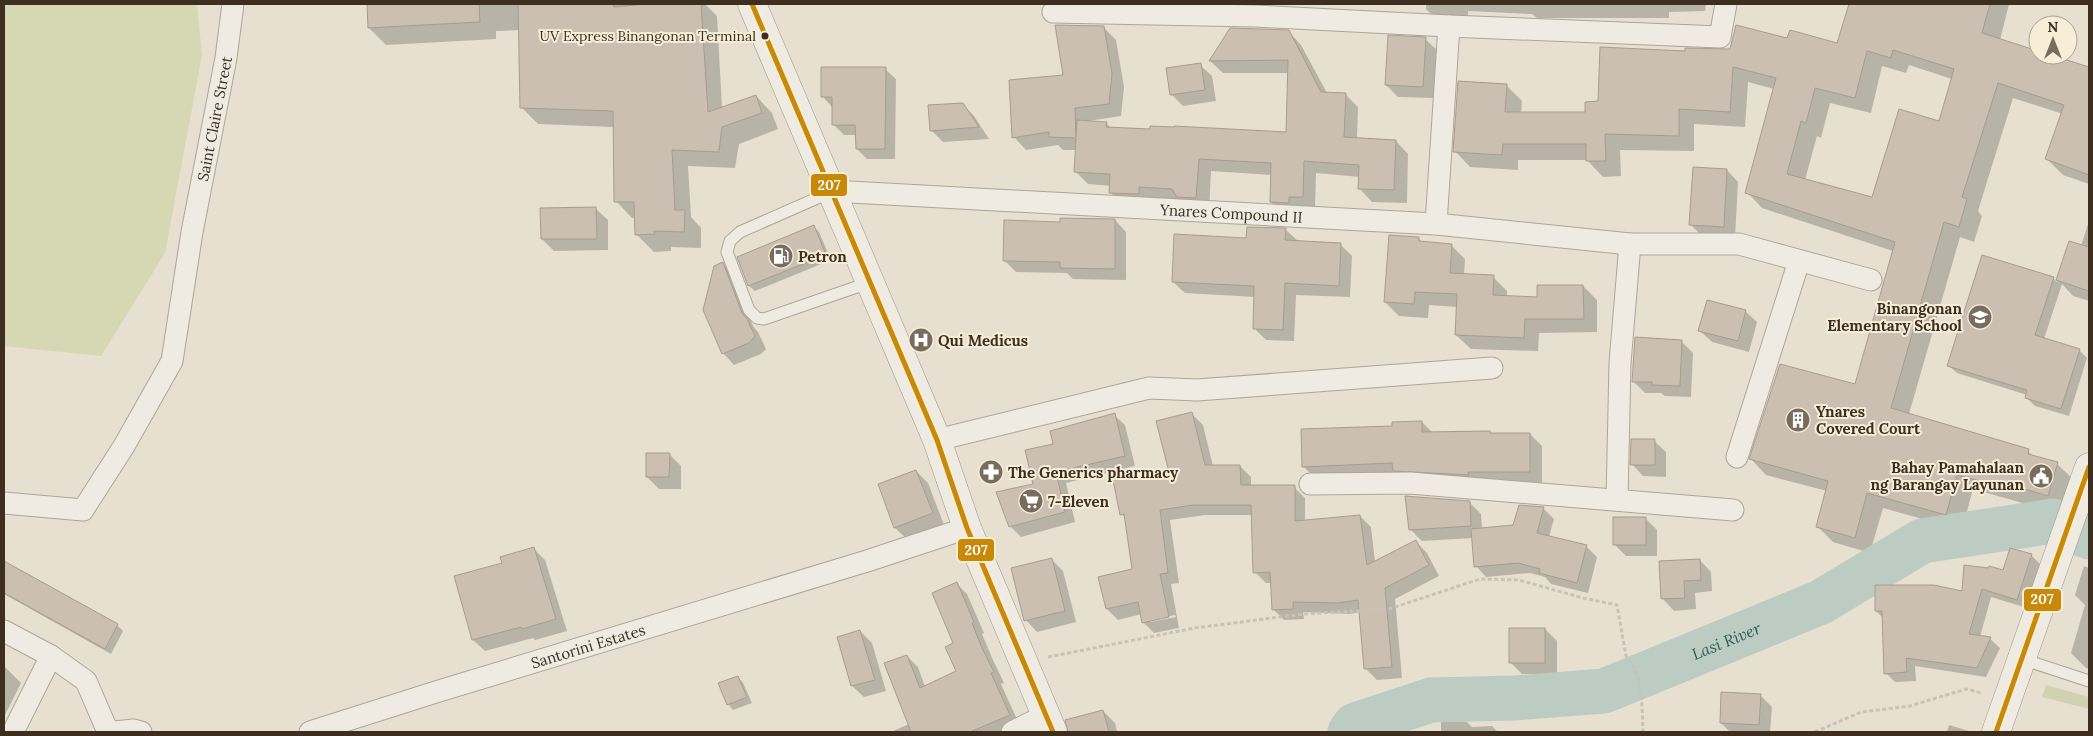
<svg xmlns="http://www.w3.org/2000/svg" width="2093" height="736" font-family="Lora,serif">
<rect width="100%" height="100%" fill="#e7e0d1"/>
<polygon fill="#d6d7b3" points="4,4 197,4 202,55 165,253 101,356 4,346"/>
<polygon fill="#d1d1b3" points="2046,685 2089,697 2089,709 2042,697"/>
<g fill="#0003" fill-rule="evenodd">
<polygon points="368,4 705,4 717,16 722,108 756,96 772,113 778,129 739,144 735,168 688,166 691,217 701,228 701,248 671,247 671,251 654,252 637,235 636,218 632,218 616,201 614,127 538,124 521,107 520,30 496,31 496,39 386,45 369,28"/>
<polygon points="1426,4 1706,4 1705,11 1669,12 1669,18 1537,18 1532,14 1468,11 1468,19 1435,18 1426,9"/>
<path d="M 1850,4 L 2009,4 L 2000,40 L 2038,52 L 2038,55 L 2047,55 L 2089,69 L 2089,184 L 2063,175 L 2047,159 L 2063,114 L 2013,98 L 1978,211 L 1982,216 L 1974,242 L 1960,237 L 1909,414 L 2028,451 L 2035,458 L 2057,464 L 2073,479 L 2064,511 L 2034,502 L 2033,506 L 1973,489 L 1962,530 L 1883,508 L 1870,553 L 1833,542 L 1817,526 L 1827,491 L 1766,475 L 1751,459 L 1856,386 L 1893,251 L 1762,208 L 1747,192 L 1774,89 L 1748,82 L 1745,127 L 1694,124 L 1694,151 L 1620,150 L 1621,176 L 1603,177 L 1587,160 L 1518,160 L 1518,170 L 1470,167 L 1455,151 L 1506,85 L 1522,101 L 1521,113 L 1586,113 L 1599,102 L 1688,52 L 1731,50 L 1788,39 L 1838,44 ZM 1909,65 L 1952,79 L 1940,123 L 1873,198 L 1805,180 L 1817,136 L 1821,138 L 1830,103 L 1871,113 L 1882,66 L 1906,73 Z"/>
<polygon points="1103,27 1116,40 1124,87 1121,116 1088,121 1106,123 1111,128 1287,133 1289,73 1223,73 1210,61 1288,31 1301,45 1327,93 1345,94 1358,107 1357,139 1396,141 1408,154 1407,203 1372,202 1360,189 1360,177 1316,173 1315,210 1284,215 1271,202 1272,175 1211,171 1209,211 1123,205 1110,192 1111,186 1088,184 1075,171 1076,150 1063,150 1058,145 1026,150 1014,137"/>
<polygon points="1425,39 1437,50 1435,98 1398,97 1386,85"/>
<polygon points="1200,65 1212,76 1216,101 1183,106 1171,94"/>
<polygon points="885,69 896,79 895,159 867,159 857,149 856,135 844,135 834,125 832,107 822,96"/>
<polygon points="962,104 974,116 989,139 943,142 931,130"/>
<polygon points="1727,170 1738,182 1735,238 1703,237 1691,225"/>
<polygon points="596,209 608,220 608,250 554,251 542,239"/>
<polygon points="1115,220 1126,232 1126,280 1073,279 1067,273 1016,272 1004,260 1061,223"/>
<polygon points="2089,221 2089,301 2073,296 2062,284 2044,339 2079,350 2087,358 2069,416 2035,406 2027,398 2027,395 1957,373 1948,365 2053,278 2057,282 2070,242 2081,246"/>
<polygon points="814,227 819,232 831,260 755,291 749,286 738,257"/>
<polygon points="1248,228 1286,230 1298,241 1340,244 1352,256 1350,297 1296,295 1294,341 1266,340 1254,328 1255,297 1185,293 1173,282 1247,240"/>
<polygon points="1418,238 1423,243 1451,245 1465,259 1464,275 1493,277 1507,291 1507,297 1538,298 1583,286 1597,300 1597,332 1539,333 1538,351 1471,349 1456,335 1457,307 1429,305 1428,318 1399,316 1385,302"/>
<polygon points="723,264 734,276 753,326 758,332 766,349 761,354 734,365 723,353"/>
<polygon points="1745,311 1757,322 1749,352 1712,342 1700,331"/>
<polygon points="1681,341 1693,353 1691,397 1665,396 1661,393 1645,393 1633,381"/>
<path d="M 1192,414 L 1203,425 L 1213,466 L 1240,466 L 1251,477 L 1251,487 L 1294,487 L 1305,498 L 1305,521 L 1360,516 L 1371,527 L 1375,562 L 1416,542 L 1427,553 L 1439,576 L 1395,599 L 1402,678 L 1377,680 L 1366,669 L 1360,612 L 1350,614 L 1303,612 L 1304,619 L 1284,620 L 1273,609 L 1272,583 L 1266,583 L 1255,572 L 1253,515 L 1205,515 L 1170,520 L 1179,583 L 1171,584 L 1179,628 L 1154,633 L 1143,622 L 1142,614 L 1118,620 L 1107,609 L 1100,578 L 1133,570 L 1126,519 L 1122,514 L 1170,473 ZM 1175,615 L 1176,617 L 1150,622 L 1150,620 Z"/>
<polygon points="1114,415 1125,425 1135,466 1066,483 1075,522 1021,537 1010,526 1034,485 1054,445"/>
<polygon points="1422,422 1433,433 1490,432 1492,434 1530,434 1542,446 1542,484 1315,478 1303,466 1393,427"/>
<polygon points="1654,441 1666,452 1666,477 1643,476 1632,464"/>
<polygon points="669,454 681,466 681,489 659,489 647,477"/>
<polygon points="916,471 928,483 944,525 907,539 895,528 879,485"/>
<polygon points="1469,502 1481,514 1482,529 1514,526 1543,508 1554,519 1549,537 1586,546 1597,557 1588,593 1551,584 1545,577 1530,573 1486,577 1476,566 1473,538 1422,541 1410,529"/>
<polygon points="1645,518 1657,530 1657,556 1626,556 1615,545"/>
<polygon points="533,548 545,560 567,631 535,640 533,638 485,651 473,640 504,564"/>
<polygon points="2031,555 2041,565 2027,608 1991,597 1980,637 1990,639 2000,648 1986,677 1915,666 1916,681 1895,682 1886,673 1883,618 1876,611 1963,592"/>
<polygon points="1051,559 1063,571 1076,622 1037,632 1026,620"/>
<polygon points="1700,560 1711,572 1712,591 1695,593 1696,609 1674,611 1663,599"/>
<polygon points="4,562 117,625 123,631 111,654 4,594"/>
<polygon points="2084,566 2089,568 2089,669 2086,668 2071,653 2085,605 2075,595"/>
<polygon points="957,584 967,594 984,633 982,634 993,660 1004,683 1001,684 1020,726 1005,732 891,732 909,724 907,656 918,667 925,687 958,671 955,644"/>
<polygon points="1545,629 1557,641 1557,674 1522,674 1510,662"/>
<polygon points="860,631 872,643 886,691 864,697 852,686"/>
<polygon points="4,666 21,683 4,717"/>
<polygon points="738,677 743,683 752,703 733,710 728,704"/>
<polygon points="1760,695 1772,707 1770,732 1730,732 1721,723"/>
<polygon points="1103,711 1115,723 1117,732 1082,732 1078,718"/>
<polygon points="1441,721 1467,722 1472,727 1492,726 1498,732 1441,732"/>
<polygon points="1949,725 1972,732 1947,732"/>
</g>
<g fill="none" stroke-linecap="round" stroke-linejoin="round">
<path stroke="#bcccc2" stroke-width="45" id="s1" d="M 1350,732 L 1355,725 L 1431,700 L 1514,698 L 1604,691 L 1821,602 L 1922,541 L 2053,521 L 2089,537"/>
</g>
<g fill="#cbbfb2" stroke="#a89c90" fill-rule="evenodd">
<polygon points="367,4 479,4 480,22 368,28"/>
<polygon points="518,4 613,4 614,7 647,4 701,4 708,112 756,95 762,113 722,127 719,152 672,150 675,210 685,210 684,232 654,231 655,234 635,235 634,202 614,202 613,111 520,108"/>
<path d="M 1849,4 L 1990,4 L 1982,33 L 2038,51 L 2038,55 L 2051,55 L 2089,67 L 2089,175 L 2045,159 L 2064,105 L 1998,83 L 1962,197 L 1967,199 L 1959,227 L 1944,222 L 1891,408 L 2029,449 L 2028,454 L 2058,462 L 2048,496 L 2018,487 L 2017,491 L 1957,475 L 1946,515 L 1867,493 L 1855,538 L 1816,527 L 1828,481 L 1749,459 L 1780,364 L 1855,384 L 1895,242 L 1745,193 L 1776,78 L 1733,67 L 1730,112 L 1679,109 L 1679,136 L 1605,134 L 1606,161 L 1586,161 L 1586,144 L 1503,144 L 1502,155 L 1453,152 L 1458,81 L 1507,84 L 1505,112 L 1585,112 L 1585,102 L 1598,101 L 1600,47 L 1685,51 L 1685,48 L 1730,49 L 1736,25 L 1787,38 L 1790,30 L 1837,43 ZM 1893,50 L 1954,69 L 1939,121 L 1899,109 L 1872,197 L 1787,174 L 1801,121 L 1806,123 L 1815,88 L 1855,98 L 1867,51 L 1891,58 Z"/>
<polygon points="1055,25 1104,26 1112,74 1109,104 1075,108 1076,137 1077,120 1107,122 1106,127 1150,129 1150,126 1175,127 1174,126 1286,132 1288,60 1209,61 1230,28 1289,30 1321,92 1346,93 1344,137 1396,140 1394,190 1358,189 1359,165 1304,161 1303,197 1289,197 1289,203 1270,202 1271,163 1199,159 1196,198 1177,197 1172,189 1139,187 1139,194 1109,193 1110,174 1074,172 1076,138 1049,137 1049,132 1012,138 1009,80 1063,75"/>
<polygon points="1388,35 1426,37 1423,87 1385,85"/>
<polygon points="1201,63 1205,90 1170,95 1166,68"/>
<polygon points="821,67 886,67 885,149 856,149 855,125 832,125 832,97 821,97"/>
<polygon points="963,103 979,127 930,131 928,105"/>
<polygon points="1693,167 1727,169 1724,227 1689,225"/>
<polygon points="596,207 597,239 541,239 540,208"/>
<polygon points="1060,218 1115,219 1115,269 1060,268 1060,262 1003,261 1004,220 1060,222"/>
<polygon points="814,225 826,255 748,286 737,257"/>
<polygon points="1247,227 1286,228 1285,240 1341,243 1339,286 1285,283 1283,330 1253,329 1254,286 1172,282 1174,234 1246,238"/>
<polygon points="1389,235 1419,237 1419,241 1452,244 1450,273 1494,275 1493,295 1537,297 1537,285 1583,285 1584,319 1525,319 1524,338 1455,335 1457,294 1415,292 1414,304 1384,302"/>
<polygon points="2069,241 2089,247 2089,291 2056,280"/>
<polygon points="1982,255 2054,277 2035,335 2080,349 2061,409 2025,398 2027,390 1947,366"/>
<polygon points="723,262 742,313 747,319 755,336 749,343 722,354 703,310 714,266"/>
<polygon points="1707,300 1746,310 1738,341 1698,331"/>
<polygon points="1635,337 1682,340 1680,386 1652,385 1652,382 1632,382"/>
<polygon points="1192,412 1205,465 1240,465 1241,485 1295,485 1295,521 1360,515 1367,565 1416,540 1429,565 1385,588 1392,667 1364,669 1358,600 1338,603 1293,602 1293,609 1272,610 1270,572 1253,573 1251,505 1193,505 1160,510 1168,573 1160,574 1169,617 1142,623 1138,602 1106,609 1098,577 1132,569 1124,514 1120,515 1113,480 1169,472 1156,421"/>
<polygon points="1115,413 1125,456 1056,472 1065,512 1009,527 996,492 1033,484 1025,450 1053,444 1050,431"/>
<polygon points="1422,421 1422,432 1490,431 1490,433 1530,433 1530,472 1468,472 1469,475 1393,471 1392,463 1302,467 1301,429 1392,426 1392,422"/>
<polygon points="1631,439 1655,439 1655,465 1630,465"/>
<polygon points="646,453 670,453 669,477 646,477"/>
<polygon points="916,470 933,513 894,528 878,484"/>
<polygon points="1405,496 1470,501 1471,526 1409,530"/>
<polygon points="1519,505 1544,507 1537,533 1587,545 1577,583 1539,573 1540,569 1518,563 1474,567 1471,529 1513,525"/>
<rect x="1613" y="517" width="33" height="28"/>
<polygon points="534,547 556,619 522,629 521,627 472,640 454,576 502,563 500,557"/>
<polygon points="2010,548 2032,554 2017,600 1982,589 1969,634 1991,637 1977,668 1906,658 1907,672 1884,674 1882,611 1875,611 1875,585 1934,585 1962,591 1964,565 1988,568 1989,566 2003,570"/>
<polygon points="1052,558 1065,611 1024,621 1011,568"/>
<polygon points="1700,559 1701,580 1684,581 1685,598 1661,599 1659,561"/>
<polygon points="4,561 118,624 105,649 4,593"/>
<polygon points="957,582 974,622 972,623 982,648 994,672 991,673 1010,715 970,732 911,732 884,663 907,655 920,688 956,671 945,647 953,643 932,593"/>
<rect x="1509" y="628" width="36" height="35"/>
<polygon points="860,630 875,680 851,686 837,637"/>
<polygon points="738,676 747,697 727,705 718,683"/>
<polygon points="1721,692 1761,694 1759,725 1720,723"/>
<polygon points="1103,710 1109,732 1068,732 1065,720"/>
</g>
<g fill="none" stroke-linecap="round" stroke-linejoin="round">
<defs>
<g id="service">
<polyline points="831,192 740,232 730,241 727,252 749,310 757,318 764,319 871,282"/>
<polyline points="2022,659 2089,681"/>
</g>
<g id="minor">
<polyline points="1053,12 1255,16 1449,26 1720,37 1726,4"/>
<path id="s2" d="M 832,191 L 1436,224 L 1630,244 L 1739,244 L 1871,280"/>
<polyline points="1436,224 1449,26"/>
<polyline points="937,440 1149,388 1197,390 1492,368"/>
<polyline points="1737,457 1799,261"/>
<polyline points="1310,484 1410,483 1733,510"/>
<polyline points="1617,500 1620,363 1630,244"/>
<path id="s3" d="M 4,503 L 83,510 L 124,446 L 172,361 L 192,232 L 226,58 L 233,4"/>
<polyline points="4,631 51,656 86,681 108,732"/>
<polyline points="13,732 51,656"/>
<polyline points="115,732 134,730 141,732"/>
<path id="s4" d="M 310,732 L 439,691 L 867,561 L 967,528"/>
<polyline points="1012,732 1046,715"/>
</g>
<g id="secondary">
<polyline points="752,4 937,440 967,528 1053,732"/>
<polyline points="1996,732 2089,467"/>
</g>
</defs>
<use href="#service" stroke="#ada599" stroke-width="13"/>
<use href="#minor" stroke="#ada599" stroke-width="23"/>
<use href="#secondary" stroke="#9c958a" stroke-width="29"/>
<g stroke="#c8c2b9" stroke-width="3" stroke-dasharray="4 2.5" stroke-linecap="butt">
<path d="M 1048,657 L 1195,628 L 1303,614 L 1389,609 L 1480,579 L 1519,580 L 1583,598 L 1617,605 L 1626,656 C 1643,675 1642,707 1643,732"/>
<polyline points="1815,732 1861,712 1910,706 1966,689 1982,693"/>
</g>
<use href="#service" stroke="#efebe3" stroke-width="11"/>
<use href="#minor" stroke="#efebe3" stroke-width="21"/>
<use href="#secondary" stroke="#efebe3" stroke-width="28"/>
<defs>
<g id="bus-1">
<polyline points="752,4 937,440 967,528 1053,732"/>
<polyline points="1996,732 2089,467"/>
</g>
</defs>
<use href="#bus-1" stroke="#f7eed8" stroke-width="9"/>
<use href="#bus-1" stroke="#c88808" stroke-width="5"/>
</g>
<defs>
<symbol id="fuel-disc" viewBox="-11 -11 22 22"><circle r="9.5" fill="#786c5e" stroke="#f7eed8"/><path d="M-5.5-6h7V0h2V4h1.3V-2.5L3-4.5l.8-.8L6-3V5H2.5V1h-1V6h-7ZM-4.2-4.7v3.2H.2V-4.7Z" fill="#fff"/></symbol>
<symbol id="school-disc" viewBox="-11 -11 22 22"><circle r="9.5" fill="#786c5e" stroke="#f7eed8"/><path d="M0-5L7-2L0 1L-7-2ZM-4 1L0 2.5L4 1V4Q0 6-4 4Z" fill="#fff"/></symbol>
<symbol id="hospital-disc" viewBox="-11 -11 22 22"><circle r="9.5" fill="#786c5e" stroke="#f7eed8"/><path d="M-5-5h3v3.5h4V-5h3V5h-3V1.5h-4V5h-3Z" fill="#fff"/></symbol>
<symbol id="building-disc" viewBox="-11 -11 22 22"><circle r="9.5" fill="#786c5e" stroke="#f7eed8"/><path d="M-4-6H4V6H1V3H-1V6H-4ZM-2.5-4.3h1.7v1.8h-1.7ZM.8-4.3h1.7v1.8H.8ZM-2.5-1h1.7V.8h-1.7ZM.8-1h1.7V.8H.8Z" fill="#fff"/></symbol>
<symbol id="pharmacy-disc" viewBox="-11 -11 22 22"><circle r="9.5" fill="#786c5e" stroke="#f7eed8"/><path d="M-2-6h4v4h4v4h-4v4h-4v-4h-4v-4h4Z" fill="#fff"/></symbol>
<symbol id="civic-disc" viewBox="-11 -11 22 22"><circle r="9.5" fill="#786c5e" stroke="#f7eed8"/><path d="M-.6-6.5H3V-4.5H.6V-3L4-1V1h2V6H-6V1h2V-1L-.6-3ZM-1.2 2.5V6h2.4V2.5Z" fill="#fff"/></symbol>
<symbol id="supermarket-disc" viewBox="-11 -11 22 22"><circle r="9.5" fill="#786c5e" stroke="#f7eed8"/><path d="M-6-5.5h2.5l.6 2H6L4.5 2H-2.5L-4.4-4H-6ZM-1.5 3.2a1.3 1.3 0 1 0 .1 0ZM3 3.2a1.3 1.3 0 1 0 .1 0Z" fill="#fff"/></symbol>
</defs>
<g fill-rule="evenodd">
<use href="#fuel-disc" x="767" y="242" width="28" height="28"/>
<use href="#school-disc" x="1966" y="303" width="28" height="28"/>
<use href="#hospital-disc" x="907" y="326" width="28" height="28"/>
<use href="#building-disc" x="1784" y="406" width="28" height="28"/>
<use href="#pharmacy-disc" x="977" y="458" width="28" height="28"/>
<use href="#civic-disc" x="2027" y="462" width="28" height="28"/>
<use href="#supermarket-disc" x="1017" y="487" width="28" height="28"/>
</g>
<circle fill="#3d2e20" stroke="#f7eed8" stroke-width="2" cx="765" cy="36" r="4.5"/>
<g text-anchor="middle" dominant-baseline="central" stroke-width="4" stroke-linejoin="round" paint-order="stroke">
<g font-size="14" fill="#3d2e20" stroke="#f7eed8" text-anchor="end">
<text x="756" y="36">UV Express Binangonan Terminal</text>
</g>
<g font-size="15" fill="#3d2e20" stroke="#f7eed8">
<text stroke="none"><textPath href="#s3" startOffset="499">Saint Claire Street</textPath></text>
<text stroke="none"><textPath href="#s2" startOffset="400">Ynares Compound II</textPath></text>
<text stroke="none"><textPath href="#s4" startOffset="291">Santorini Estates</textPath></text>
</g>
<g font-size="15" font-weight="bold" fill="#3d2e20" stroke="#f7eed8" text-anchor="start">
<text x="798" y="256">Petron</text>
<text x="1962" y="308" text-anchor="end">Binangonan<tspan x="1962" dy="17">Elementary School</tspan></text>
<text x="938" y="340">Qui Medicus</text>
<text x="1816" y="411">Ynares<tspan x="1816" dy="17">Covered Court</tspan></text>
<text x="2024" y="467" text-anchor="end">Bahay Pamahalaan<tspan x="2024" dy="17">ng Barangay Layunan</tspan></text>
<text x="1008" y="472">The Generics pharmacy</text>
<text x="1048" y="501">7-Eleven</text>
</g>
<g font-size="16" font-style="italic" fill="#2f5d5a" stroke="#f7eed8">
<text stroke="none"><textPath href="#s1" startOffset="394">Lasi River</textPath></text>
</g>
</g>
<g stroke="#f7eed8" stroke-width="2">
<rect x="810" y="173" width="38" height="24" rx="5" fill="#c88808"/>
<rect x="957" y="538" width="38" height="24" rx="5" fill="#c88808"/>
<rect x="2023" y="588" width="39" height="24" rx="5" fill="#c88808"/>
</g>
<g font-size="14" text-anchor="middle" font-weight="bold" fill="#fff">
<text x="829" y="190">207</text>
<text x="976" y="555">207</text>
<text x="2042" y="604">207</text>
</g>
<rect width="2093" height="736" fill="none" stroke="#3d2e20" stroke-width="10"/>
<g transform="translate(2053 40)"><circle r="24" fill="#f7eed8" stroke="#ada18e"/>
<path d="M0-4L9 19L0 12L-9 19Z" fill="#786c5e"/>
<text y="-8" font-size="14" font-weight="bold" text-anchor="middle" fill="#3d2e20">N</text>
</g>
</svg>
